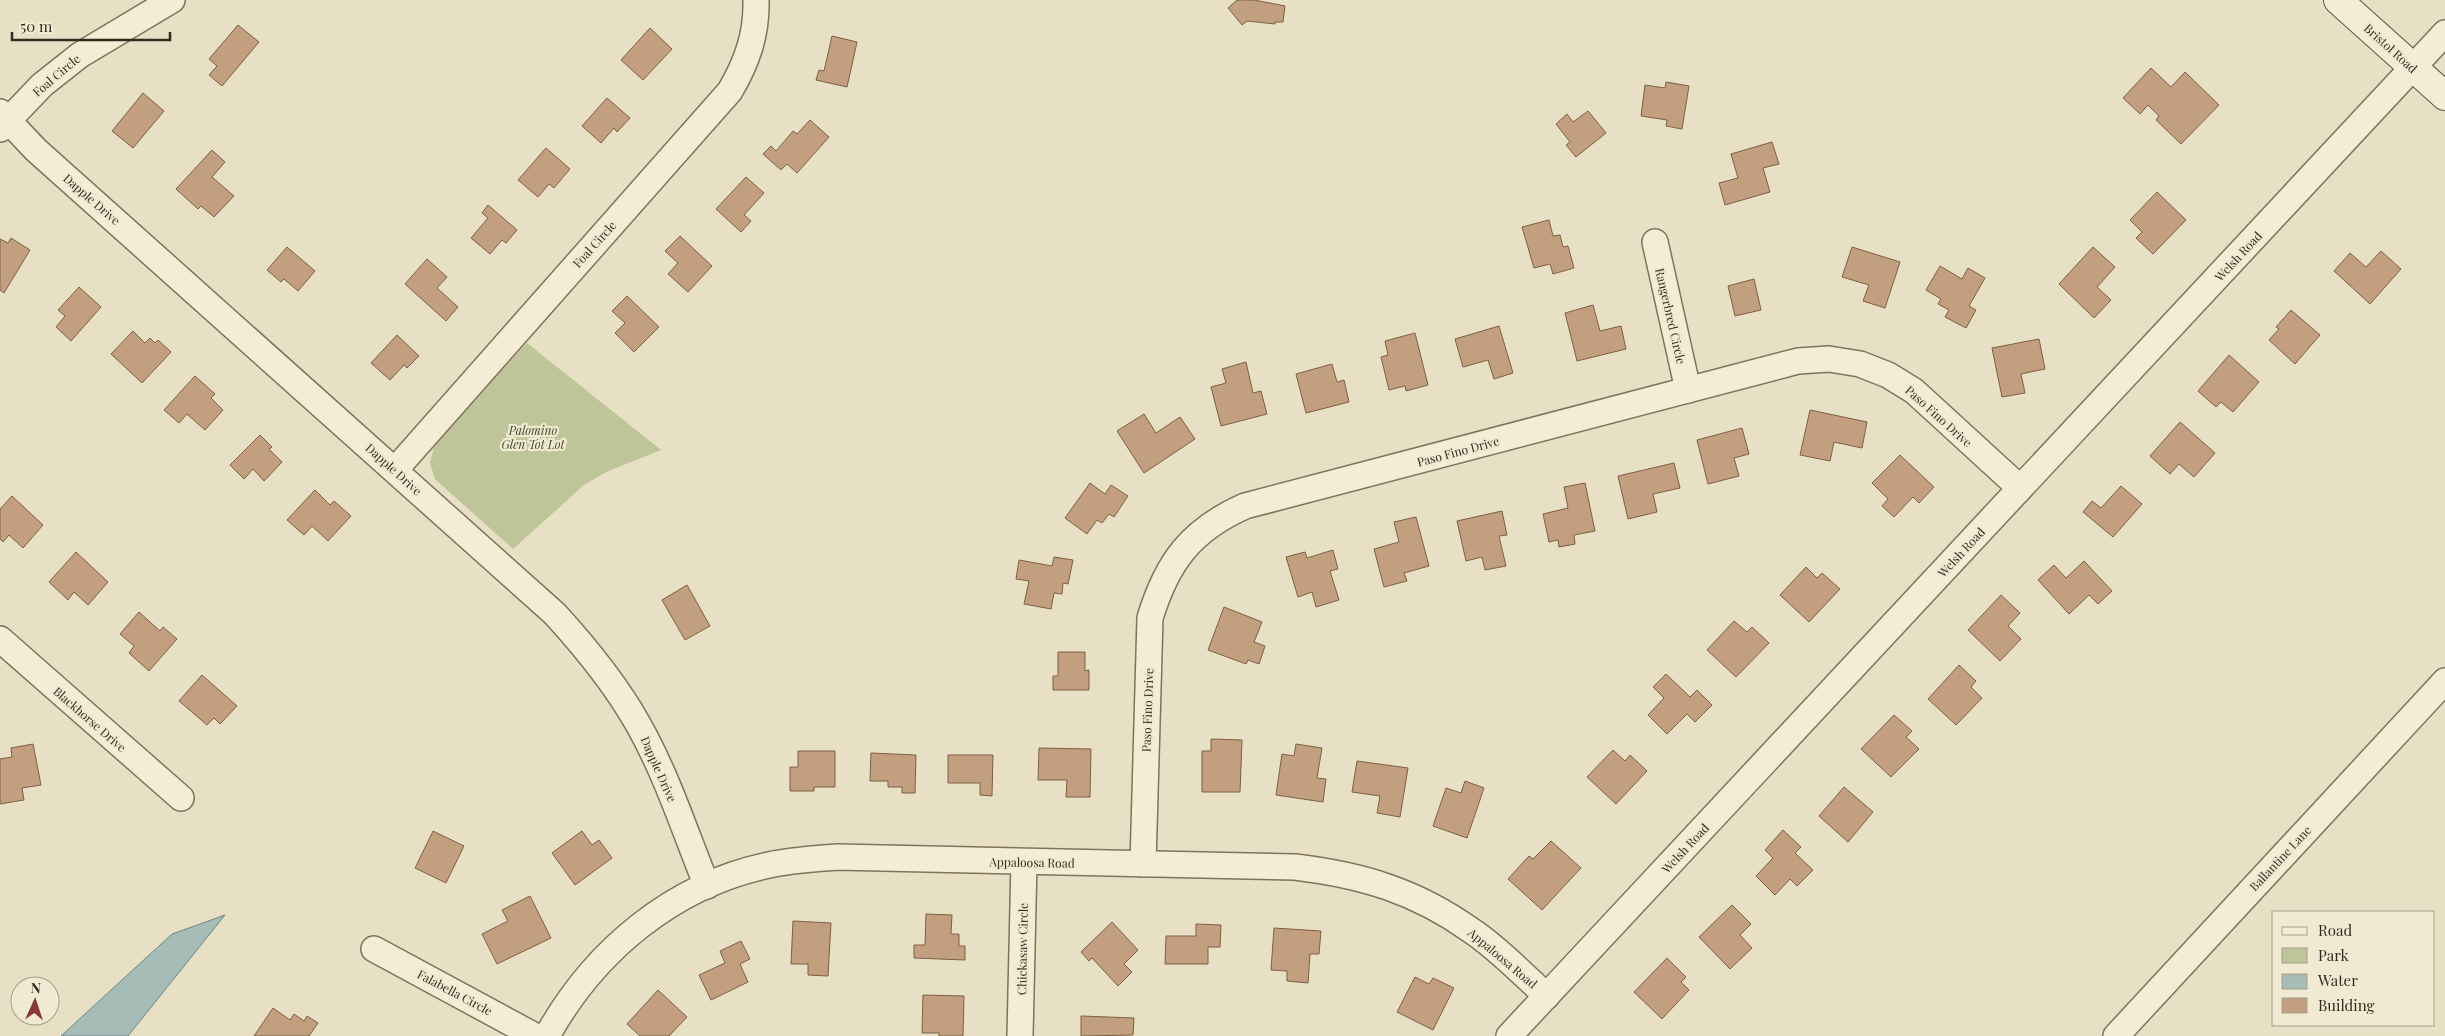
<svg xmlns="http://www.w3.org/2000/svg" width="2445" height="1036" font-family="'Playfair Display',serif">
<rect width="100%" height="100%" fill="#e8e0c4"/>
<polygon fill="#bdc599" points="527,343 661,450 606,472 584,485 513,549 435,479 430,463 436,439"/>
<polygon fill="#a5bcb7" stroke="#6e8984" points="225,915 128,1036 61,1036 172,934"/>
<g fill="#c29f7e" stroke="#7d5f45">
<polygon points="1237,0 1254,0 1285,6 1283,22 1275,22 1275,24 1247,21 1242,25 1228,8"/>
<polygon points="238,25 259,42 222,86 209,75 217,66 209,59"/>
<polygon points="650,28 672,49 643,80 621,60"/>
<polygon points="832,36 857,42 847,87 816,80 819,70 824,71"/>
<polygon points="2151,68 2171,87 2185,72 2219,105 2181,144 2156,120 2159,116 2148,105 2140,114 2123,98"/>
<polygon points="1666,82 1689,86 1682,129 1666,126 1667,120 1641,116 1645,85 1665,88"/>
<polygon points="143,93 164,111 133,148 112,131"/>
<polygon points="607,98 630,118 617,132 614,128 601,143 582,126"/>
<polygon points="1588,111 1606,133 1576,157 1566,145 1570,142 1556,124 1567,114 1573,122"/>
<polygon points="810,120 829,137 797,173 787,164 781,170 763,154 771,146 776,151 793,131 797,134"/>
<polygon points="1772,142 1779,164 1763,168 1770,192 1725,205 1719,183 1738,178 1731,154"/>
<polygon points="546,148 570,169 554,188 549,184 538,197 518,180"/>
<polygon points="212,150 225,162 212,177 234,196 214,217 201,206 198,209 176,189"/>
<polygon points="746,177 764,193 744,215 751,221 741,232 716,209"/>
<polygon points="2157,192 2186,220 2153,254 2136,238 2142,232 2130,220"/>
<polygon points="488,205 517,230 506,243 502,240 490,254 471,238 488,218 482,213"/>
<polygon points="1549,220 1553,236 1560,235 1563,247 1568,246 1574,268 1553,274 1550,264 1534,268 1522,227"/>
<polygon points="680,236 712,266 688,292 668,274 678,263 665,251"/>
<polygon points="11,238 30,250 4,293 0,290 0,239 8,243"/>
<polygon points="287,247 315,271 298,291 284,279 281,282 267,270"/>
<polygon points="1852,247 1900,262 1885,308 1863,301 1869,285 1842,277"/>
<polygon points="2093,247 2115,267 2097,287 2111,300 2094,318 2059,284"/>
<polygon points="2381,251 2401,269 2370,304 2334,271 2350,253 2366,267"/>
<polygon points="427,259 447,277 437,288 458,307 446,321 405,284"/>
<polygon points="1940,266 1962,279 1968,268 1985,278 1969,306 1976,310 1966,328 1945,317 1949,310 1938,304 1941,299 1926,290"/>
<polygon points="1754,279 1761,310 1735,316 1728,286"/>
<polygon points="79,287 101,307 71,341 56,327 65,316 58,310"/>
<polygon points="627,296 659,327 634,352 615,333 625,323 612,311"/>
<polygon points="1593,305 1600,331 1621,326 1626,349 1577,361 1565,313"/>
<polygon points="2291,310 2320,335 2295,364 2269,340 2279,329 2276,327"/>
<polygon points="1499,326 1513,373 1494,379 1488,360 1463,367 1455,339"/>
<polygon points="133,331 145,343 150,338 155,343 158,340 171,352 142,383 111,354"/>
<polygon points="1415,333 1428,385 1406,391 1405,386 1389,390 1381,357 1388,355 1385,341"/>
<polygon points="397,335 419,356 407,368 404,365 390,380 371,363"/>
<polygon points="2039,339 2045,369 2021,374 2025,393 2002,397 1992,348"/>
<polygon points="2229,355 2259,382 2233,412 2221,402 2216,407 2198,391"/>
<polygon points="1246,362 1253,393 1261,391 1267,414 1221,426 1211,387 1226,383 1222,369"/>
<polygon points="1332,364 1337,382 1344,380 1349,402 1306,413 1296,374"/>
<polygon points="195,376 215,394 211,398 223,410 205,430 187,414 179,423 164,410"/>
<polygon points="1810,410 1867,422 1862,448 1834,442 1830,461 1800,455"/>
<polygon points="1144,414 1156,433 1180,417 1195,439 1144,473 1117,431"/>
<polygon points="2180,422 2215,453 2194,477 2179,464 2170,474 2150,456"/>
<polygon points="1742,428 1749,454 1734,458 1739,476 1708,484 1697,440"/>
<polygon points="260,435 272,447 269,449 282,462 264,481 253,469 244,479 230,465"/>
<polygon points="1900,455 1934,487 1919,503 1913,497 1894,517 1882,506 1888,499 1872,483"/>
<polygon points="1674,463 1680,488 1653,494 1657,512 1628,519 1618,476"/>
<polygon points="1090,483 1105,494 1111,485 1128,496 1114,517 1109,514 1102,523 1097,520 1087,534 1065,518"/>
<polygon points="1585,483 1595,531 1574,535 1575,544 1559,547 1558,540 1549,542 1543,514 1568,508 1564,487"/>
<polygon points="2121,486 2142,504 2113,537 2083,512 2092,501 2101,508"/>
<polygon points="315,490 330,505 334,501 351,516 328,541 312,526 304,535 287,520"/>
<polygon points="12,496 43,525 23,548 9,535 3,542 0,539 0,509"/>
<polygon points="1502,511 1507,535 1499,536 1506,566 1485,570 1482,557 1466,561 1457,521"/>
<polygon points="1416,517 1429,566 1404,573 1407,581 1384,587 1374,549 1399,542 1394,522"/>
<polygon points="1333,550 1338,569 1330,571 1339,600 1316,607 1312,592 1298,597 1286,557 1305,552 1307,558"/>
<polygon points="76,552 108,582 88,605 74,592 68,600 49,582"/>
<polygon points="1054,557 1073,560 1068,584 1063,583 1062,594 1054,593 1051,609 1024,604 1029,581 1016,579 1019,560 1052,566"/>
<polygon points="2084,561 2112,591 2098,604 2089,595 2069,614 2038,580 2054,565 2066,578"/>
<polygon points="1806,567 1817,578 1822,573 1840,589 1809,622 1780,595"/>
<polygon points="687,585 710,626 685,640 662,600"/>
<polygon points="2001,595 2020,613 2008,626 2021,639 2000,661 1968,630"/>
<polygon points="1224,607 1262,622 1254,642 1265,646 1259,664 1248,660 1246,664 1208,650"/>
<polygon points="139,612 160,631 163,627 177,639 149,671 129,653 134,646 120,634"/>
<polygon points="1734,621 1747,632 1752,627 1769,643 1736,677 1707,650"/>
<polygon points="1058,652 1085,652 1085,671 1089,670 1089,690 1053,690 1053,676 1058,676"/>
<polygon points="1959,665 1976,681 1971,687 1982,698 1956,725 1928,699"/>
<polygon points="1666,674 1690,697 1697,690 1712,705 1695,722 1687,714 1667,734 1648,715 1664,698 1653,687"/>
<polygon points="202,675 237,706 220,724 214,718 207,725 179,701"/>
<polygon points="1894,715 1912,731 1906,737 1919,749 1891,777 1861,749"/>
<polygon points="1211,739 1242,740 1240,792 1202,792 1202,751 1211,751"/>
<polygon points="33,744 41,785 22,788 24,800 0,804 0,759 12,757 11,748"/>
<polygon points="1296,744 1322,748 1317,778 1326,779 1323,802 1276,795 1282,754 1294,756"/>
<polygon points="1039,748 1091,749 1090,797 1066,797 1067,780 1038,780"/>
<polygon points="1613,750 1625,761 1630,755 1647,771 1616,804 1587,777"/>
<polygon points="798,751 835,751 835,787 814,787 814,791 790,791 790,767 798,767"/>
<polygon points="871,753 916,755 915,793 902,793 902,787 888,787 888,781 870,781"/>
<polygon points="948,755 993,755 992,796 980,795 980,783 948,783"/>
<polygon points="1357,761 1408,768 1400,817 1377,813 1380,796 1352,792"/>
<polygon points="1465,781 1484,788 1467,838 1433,826 1446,788 1461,793"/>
<polygon points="1844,787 1873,812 1848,842 1819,816"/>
<polygon points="1783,830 1801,847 1795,853 1813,870 1797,886 1790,879 1775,895 1756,876 1773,858 1765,850"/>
<polygon points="433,831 464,846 446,883 415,868"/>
<polygon points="582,831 592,845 599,840 612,858 575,885 552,853"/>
<polygon points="1551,841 1581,868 1542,910 1508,879 1529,856 1533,859"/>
<polygon points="530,896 551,938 497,964 482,934 508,921 502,910"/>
<polygon points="1732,905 1751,924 1740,935 1752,948 1730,969 1699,937"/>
<polygon points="926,914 952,915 951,934 959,934 959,946 965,946 965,960 914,958 914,945 925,945"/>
<polygon points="793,921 831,923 828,976 808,975 808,964 791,964"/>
<polygon points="1112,922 1138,950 1124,964 1132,972 1118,986 1092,958 1089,961 1081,952"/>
<polygon points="1196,924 1221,925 1220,947 1208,947 1208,964 1165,964 1166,936 1196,936"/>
<polygon points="1274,928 1321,931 1319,954 1310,954 1308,983 1287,981 1287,971 1271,970"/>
<polygon points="741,941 750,959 740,964 748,982 711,1000 699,975 725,963 720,951"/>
<polygon points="1667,958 1686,977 1681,982 1689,990 1662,1019 1634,992"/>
<polygon points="1415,977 1429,984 1433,978 1454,988 1433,1030 1397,1012"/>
<polygon points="658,990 687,1017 669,1036 640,1036 627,1024"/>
<polygon points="923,995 964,996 963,1036 939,1036 939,1033 922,1033"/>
<polygon points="273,1008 290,1020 294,1014 304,1021 307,1016 318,1023 309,1036 254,1036"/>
<polygon points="1081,1016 1134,1018 1133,1035 1081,1036"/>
</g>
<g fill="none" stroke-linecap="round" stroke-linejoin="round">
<defs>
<g id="street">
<path d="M 0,112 L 36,150 L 555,614 C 586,648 615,683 638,724 C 667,775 685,832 707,886"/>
<polyline points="0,129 42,85 80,55 172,0"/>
<polyline points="1655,242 1688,390"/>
<path d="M 395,470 L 730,91 C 747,62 757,34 756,0"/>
<polyline points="0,639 181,798"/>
<path d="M 1143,864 L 1150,618 C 1167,562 1191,530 1245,506 L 1798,361 L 1829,359 L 1860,364 L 1888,375 L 1914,391 L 2020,488"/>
<polyline points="374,949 535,1036"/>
<path d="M 547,1036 C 594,951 673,885 769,865 C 792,860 814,859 837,857 L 1295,867 C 1362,875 1416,891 1472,931 C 1499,949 1522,974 1547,996"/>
<polyline points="1020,1036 1024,862"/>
<polyline points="1509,1036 2445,33"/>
<polyline points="2116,1036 2445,681"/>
</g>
<polyline id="secondary" points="2338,0 2445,96"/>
</defs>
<use href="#street" stroke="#81725d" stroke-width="28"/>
<use href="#secondary" stroke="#635340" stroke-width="30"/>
<use href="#street" stroke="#f4edd6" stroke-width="25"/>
<use href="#secondary" stroke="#f4edd6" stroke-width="28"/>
</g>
<g text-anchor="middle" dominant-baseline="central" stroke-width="4.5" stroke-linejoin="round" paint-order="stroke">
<g font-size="12" fill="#322a1f" stroke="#f1ead3">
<text transform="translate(2391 48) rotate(42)">Bristol Road</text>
<text transform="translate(56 75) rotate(-40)">Foal Circle</text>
<text transform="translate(92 199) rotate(41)">Dapple Drive</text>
<text transform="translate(594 244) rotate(-48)">Foal Circle</text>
<text transform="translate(2238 256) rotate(-47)">Welsh Road</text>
<text transform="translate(1671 316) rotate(77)">Rangerbred Circle</text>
<text transform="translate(1939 416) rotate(42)">Paso Fino Drive</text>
<text transform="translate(1458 451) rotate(-15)">Paso Fino Drive</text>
<text transform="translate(394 469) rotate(42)">Dapple Drive</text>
<text transform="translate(1961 552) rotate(-47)">Welsh Road</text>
<text transform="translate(1147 710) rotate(-88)">Paso Fino Drive</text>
<text transform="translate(90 719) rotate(41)">Blackhorse Drive</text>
<text transform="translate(659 769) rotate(66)">Dapple Drive</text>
<text transform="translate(1685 848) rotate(-47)">Welsh Road</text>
<text transform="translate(2280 858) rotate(-47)">Ballantine Lane</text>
<text transform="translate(1032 862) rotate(1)">Appaloosa Road</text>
<text transform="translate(1022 949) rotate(-89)">Chickasaw Circle</text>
<text transform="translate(1503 958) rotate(40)">Appaloosa Road</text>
<text transform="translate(455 992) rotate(28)">Falabella Circle</text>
</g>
<g font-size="12" font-style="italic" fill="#414c28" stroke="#f1ead3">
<text x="533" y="430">Palomino<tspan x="533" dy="14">Glen Tot Lot</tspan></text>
</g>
</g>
<rect x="2272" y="911" width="162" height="115" fill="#f1ead3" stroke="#a59d8b"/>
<rect x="2282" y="927" width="25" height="8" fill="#f4edd6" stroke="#a59d8b"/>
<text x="2318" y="936" font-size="15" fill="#322a1f">Road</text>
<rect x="2282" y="948" width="25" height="15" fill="#bdc599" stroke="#a59d8b"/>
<text x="2318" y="961" font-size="15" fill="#322a1f">Park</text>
<rect x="2282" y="974" width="25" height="15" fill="#a5bcb7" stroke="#a59d8b"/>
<text x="2318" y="986" font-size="15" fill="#322a1f">Water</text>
<rect x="2282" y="998" width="25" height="15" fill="#c29f7e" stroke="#a59d8b"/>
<text x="2318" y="1011" font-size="15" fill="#322a1f">Building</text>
<g transform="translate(35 1001) rotate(3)"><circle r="24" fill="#f1ead3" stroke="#a59d8b"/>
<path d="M0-4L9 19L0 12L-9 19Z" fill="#893834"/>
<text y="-8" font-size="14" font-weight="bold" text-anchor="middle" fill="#322a1f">N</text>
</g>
<path d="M12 32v8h158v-8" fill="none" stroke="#322a1f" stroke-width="2.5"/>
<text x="20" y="32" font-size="15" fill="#322a1f" stroke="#f1ead3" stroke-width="4" paint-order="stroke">50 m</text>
</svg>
